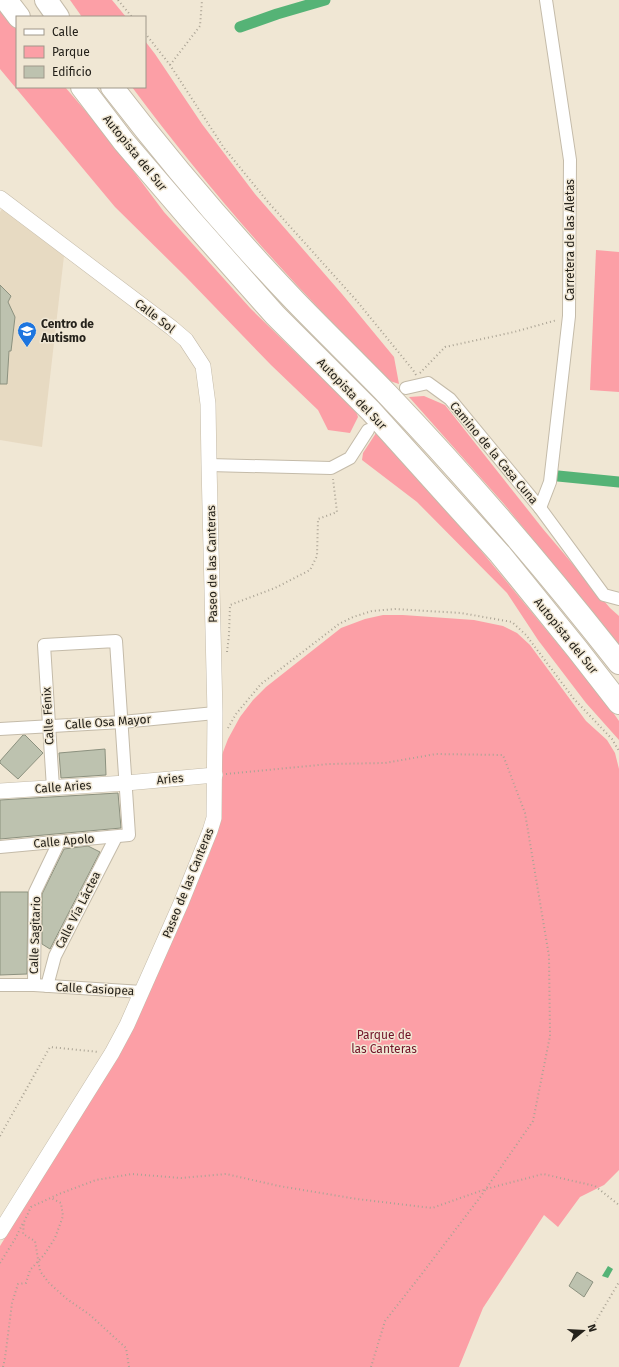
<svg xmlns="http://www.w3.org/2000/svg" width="619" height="1367" font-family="'Fira Sans',sans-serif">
<rect width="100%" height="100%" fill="#f0e7d4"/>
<polygon fill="#e7dac2" points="2,209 64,256 42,447 0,440 0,212"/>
<g fill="#fc9fa6">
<polygon points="70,0 112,0 126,17 82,17"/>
<polygon points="0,8 17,30 17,87 65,87 108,137 164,212 251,309 356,411 358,417 350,433 328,430 318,410 271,365 185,276 115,207 0,69"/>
<path d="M 145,41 L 155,54 L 202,124 L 255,194 L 342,294 L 394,357 L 399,384 L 390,381 C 297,290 210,192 132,87 L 145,87 Z"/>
<polygon points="596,250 619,252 619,392 590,390"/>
<polygon points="424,396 445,405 543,529 610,608 619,616 619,650 562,575 504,504 409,397"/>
<polygon points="376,433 473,541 605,701 619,721 619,740 586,703 538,640 507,593 417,502 362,460 363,453"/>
<polygon points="383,615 403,615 474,620 503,626 517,633 530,645 586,721 607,740 615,753 619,769 619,1170 604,1185 580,1197 558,1227 544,1215 483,1308 459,1367 0,1367 0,1246 130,1035 209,855 219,824 220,760 228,739 240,717 253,700 266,687 341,628 365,619"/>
</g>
<polygon fill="#55b376" points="608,1266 613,1269 608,1278 602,1276"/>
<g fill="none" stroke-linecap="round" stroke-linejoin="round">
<g stroke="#55b376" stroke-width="11">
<polyline points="240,27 277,14 325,0"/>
<polyline points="558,476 619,482"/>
</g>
</g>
<g fill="#bdc2af" stroke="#8c917f">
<polygon points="0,285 11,296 8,302 15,317 11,351 9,351 7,384 0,384"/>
<polygon points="23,735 25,735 43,753 18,779 0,763 0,761"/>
<polygon points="105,749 106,775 61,778 59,753"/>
<polygon points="118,793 121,828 0,839 0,800"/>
<polygon points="88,846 100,852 50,949 42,944 42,894 64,849"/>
<polygon points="0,892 28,892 27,974 0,975"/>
<polygon points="577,1272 593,1282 584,1297 569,1286"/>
</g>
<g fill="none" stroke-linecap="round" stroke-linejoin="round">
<defs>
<g id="minor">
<polyline points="406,388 428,383 450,399 540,508 550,482 569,316 570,160 546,0"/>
<polyline points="209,465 331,468 350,458 368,430"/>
<polyline points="540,508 604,595 619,599"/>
<polyline points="0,729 122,722 215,713"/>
<polyline points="0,847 129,835 116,641 44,645 53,788"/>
<polyline points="0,985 34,985 142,992"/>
<polyline points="34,985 35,892 59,842"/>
<polyline points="47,986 55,956 116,837"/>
</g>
<g id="tertiary">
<polyline points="0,198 172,328 186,340 203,366 208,404 209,465 215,713 214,818 210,831 181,903 127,1025 112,1053 0,1232"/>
<polyline points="0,791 126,783 215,775"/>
</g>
<g id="motorway">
<polyline points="6,0 19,17"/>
<polyline points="46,0 58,17"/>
<polyline points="82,87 124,142 190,219 275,315 371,411 500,554 577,649 619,703"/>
<path d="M 112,87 C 169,161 230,233 295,301 C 325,332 357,363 387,394 C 469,480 546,570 619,663"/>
</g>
</defs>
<use href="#minor" stroke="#c4bba9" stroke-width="14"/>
<use href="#tertiary" stroke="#c4bba9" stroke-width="16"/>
<use href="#motorway" stroke="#c4bba9" stroke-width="24"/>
<g stroke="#aaa394" stroke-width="2" stroke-dasharray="1 3" stroke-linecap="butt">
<polyline points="118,0 132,17"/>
<polyline points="145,33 170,65 224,148 268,202 356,300 413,370 416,375"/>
<polyline points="170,65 200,26 202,0"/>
<polyline points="420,373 445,347 514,332 557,320"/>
<polyline points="227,652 229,635 230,605 275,588 310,570 317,556 318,519 337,512 333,479"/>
<polyline points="228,728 236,714 261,684 339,624 353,617 372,611 396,609 461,613 512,622 526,635 574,699 612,739 619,751"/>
<polyline points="226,774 329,764 385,763 436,754 503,755 525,813 549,956 550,1036 533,1121 481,1196 421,1275 385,1321 371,1367"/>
<polyline points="0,1136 50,1047 99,1052"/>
<polyline points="0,1263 15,1239 23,1223"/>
<polyline points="587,1336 619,1282"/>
<polyline points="3,1367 5,1358 12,1303 18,1284 26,1283 30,1270 44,1255 55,1238 63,1216 61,1203 51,1198"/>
<polyline points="129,1367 126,1348 90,1315 67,1299 49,1283 40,1271 35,1241 23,1234 24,1222 31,1207 59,1194 96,1180 132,1174 181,1178 226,1174 279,1186 357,1199 432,1208 486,1189 543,1174 595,1186 619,1205"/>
</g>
<use href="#minor" stroke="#fff" stroke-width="12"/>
<use href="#tertiary" stroke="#fff" stroke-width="15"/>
<use href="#motorway" stroke="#fff" stroke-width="22"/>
</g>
<defs>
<symbol id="school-pin" viewBox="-11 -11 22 30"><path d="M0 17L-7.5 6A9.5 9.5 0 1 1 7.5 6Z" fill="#1d75df" stroke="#f0e7d4"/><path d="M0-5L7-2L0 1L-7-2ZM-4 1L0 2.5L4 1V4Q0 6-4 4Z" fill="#fff"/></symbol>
</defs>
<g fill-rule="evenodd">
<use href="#school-pin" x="16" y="320" width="22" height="30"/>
</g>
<g text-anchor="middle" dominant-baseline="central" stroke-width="3" stroke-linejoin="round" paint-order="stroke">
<g font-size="12" fill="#25221b" stroke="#f0e7d4">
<text transform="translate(135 153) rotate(51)">Autopista del Sur</text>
<text transform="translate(570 240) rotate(-90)">Carretera de las Aletas</text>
<text transform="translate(155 316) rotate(38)">Calle Sol</text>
<text transform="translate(352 394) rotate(46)">Autopista del Sur</text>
<text transform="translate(494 453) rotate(50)">Camino de la Casa Cuna</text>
<text transform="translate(212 564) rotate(-91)">Paseo de las Canteras</text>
<text transform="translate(566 636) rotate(51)">Autopista del Sur</text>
<text transform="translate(48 716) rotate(-93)">Calle Fénix</text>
<text transform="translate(108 722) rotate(-4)">Calle Osa Mayor</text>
<text transform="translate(170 779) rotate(-5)">Aries</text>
<text transform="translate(63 787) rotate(-4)">Calle Aries</text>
<text transform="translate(64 841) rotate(-5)">Calle Apolo</text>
<text transform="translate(188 883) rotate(-68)">Paseo de las Canteras</text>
<text transform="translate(78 910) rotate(-63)">Calle Vía Láctea</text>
<text transform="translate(35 935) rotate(-88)">Calle Sagitario</text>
<text transform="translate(95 989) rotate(3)">Calle Casiopea</text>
</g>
<g font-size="12" font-weight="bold" fill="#25221b" stroke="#f0e7d4" text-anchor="start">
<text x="41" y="324">Centro de<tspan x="41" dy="14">Autismo</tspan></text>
</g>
<g font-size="12" fill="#711327" stroke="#f0e7d4">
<text x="384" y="1035">Parque de<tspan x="384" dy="14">las Canteras</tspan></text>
</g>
</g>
<rect x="16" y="16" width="130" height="72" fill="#f0e7d4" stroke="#9f988a"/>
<rect x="24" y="29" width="20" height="6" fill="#ffffff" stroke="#9f988a"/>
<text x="52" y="36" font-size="12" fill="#25221b">Calle</text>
<rect x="24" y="46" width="20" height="12" fill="#fc9fa6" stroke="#9f988a"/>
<text x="52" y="56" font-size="12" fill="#25221b">Parque</text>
<rect x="24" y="66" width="20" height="12" fill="#bdc2af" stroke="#9f988a"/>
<text x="52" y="76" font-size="12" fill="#25221b">Edificio</text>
<g transform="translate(583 1331) rotate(72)" stroke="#f0e7d4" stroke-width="3" paint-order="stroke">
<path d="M0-3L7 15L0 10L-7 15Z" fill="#25221b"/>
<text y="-6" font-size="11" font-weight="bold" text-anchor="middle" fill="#25221b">N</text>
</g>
</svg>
